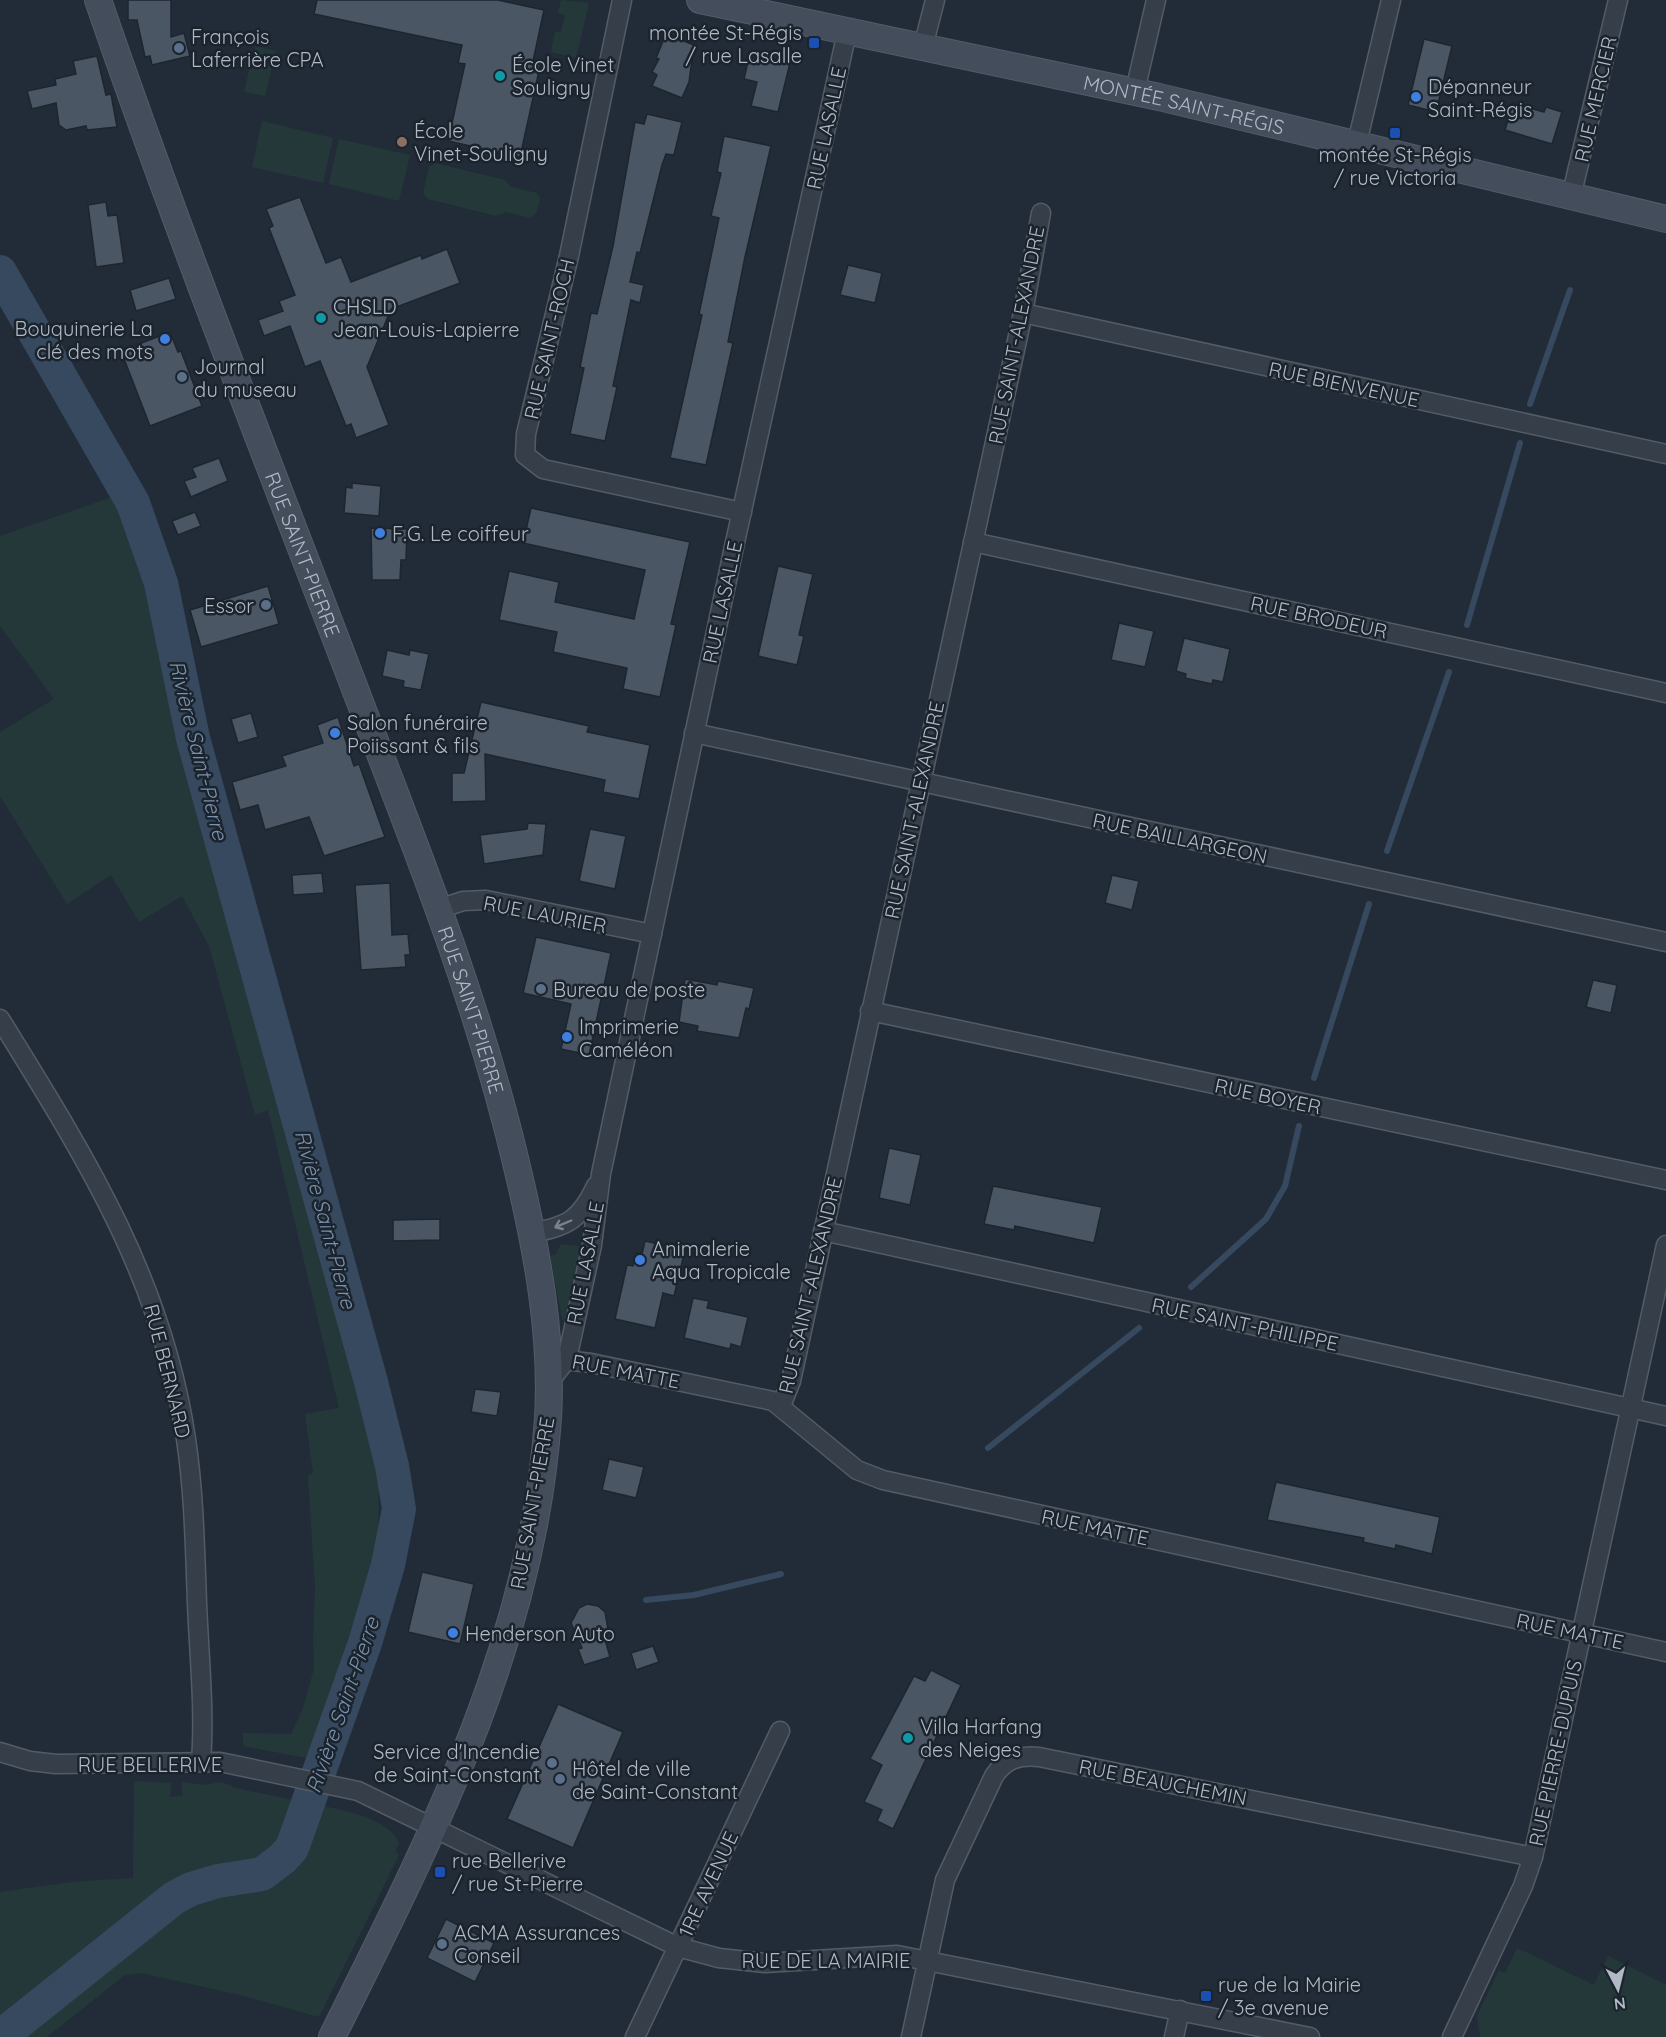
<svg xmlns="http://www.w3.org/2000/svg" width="1666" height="2037" font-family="Quicksand,sans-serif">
<rect width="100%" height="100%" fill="#222c38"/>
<g fill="#243839">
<polygon points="561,0 589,3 576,58 551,52 555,32 561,32 565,15 558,13"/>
<polygon points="255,46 276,51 265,96 244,92"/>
<polygon points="262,121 333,138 323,183 252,167"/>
<polygon points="339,139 410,155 399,201 329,184"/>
<polygon points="435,163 505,180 511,187 537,193 540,198 536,214 530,218 506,212 496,216 428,199 423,193 429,167"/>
<polygon points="118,495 147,588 215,878 379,1472 378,1555 312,1759 243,1746 243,1733 291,1734 303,1708 314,1669 313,1639 315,1586 308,1475 313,1473 305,1414 339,1408 268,1110 255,1115 209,946 182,896 139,922 111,875 67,904 0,796 0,732 54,699 0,626 0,536"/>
<polygon points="561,1244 585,1247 566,1320 562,1319 551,1260 551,1255 555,1255"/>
<polygon points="134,1781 171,1783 170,1797 182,1796 182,1782 204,1785 222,1782 236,1788 302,1802 294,1824 276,1850 256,1866 173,1887 142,1917 109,1933 0,2027 0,1892 72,1882 133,1878"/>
<path d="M 317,1805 C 341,1809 390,1819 399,1843 L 395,1851 L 399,1855 L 319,2017 L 244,1996 L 141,1973 L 125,1975 L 47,2037 L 14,2037 L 197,1890 L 265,1882 L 287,1865 L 301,1849 Z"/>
<polygon points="1517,1948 1594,1985 1608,1956 1666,1985 1666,2037 1480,2037 1477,2016 1499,1970 1505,1973"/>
</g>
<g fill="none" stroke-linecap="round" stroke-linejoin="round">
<g stroke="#36495f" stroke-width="6">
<polyline points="1530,404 1570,290"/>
<polyline points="1467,625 1520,443"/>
<polyline points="1387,851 1449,672"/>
<polyline points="1314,1078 1369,904"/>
<polyline points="1191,1287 1266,1219 1285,1186 1299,1126"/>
<polyline points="988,1448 1139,1328"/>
<polyline points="646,1600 694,1595 781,1574"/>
</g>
<polyline stroke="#36495f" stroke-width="34" points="0,272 133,503 161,583 193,738 371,1382 392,1466 399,1509 388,1565 365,1643 292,1848 282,1859 262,1874 218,1881 191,1889 174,1898 0,2037"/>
</g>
<g fill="#4a5664" stroke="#1d252f" stroke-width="1.5">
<polygon points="128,0 171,0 171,37 184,33 190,56 152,65 150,56 145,57 137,20 128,20"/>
<polygon points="317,0 498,0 544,10 533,61 541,62 520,157 448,141 465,64 458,63 462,45 314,14"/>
<polygon points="666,34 694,45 689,82 682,98 652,86 657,75 652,72 659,59 656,58"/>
<polygon points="1424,39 1452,46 1436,112 1408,105"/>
<polygon points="97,56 106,95 111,94 117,127 87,130 86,126 66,130 59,125 56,103 32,109 27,91 56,85 55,79 76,74 73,61"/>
<polygon points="762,56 790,63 778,112 751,106 757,82 744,79 749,57 761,60"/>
<polygon points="1513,103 1544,112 1546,107 1562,112 1552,144 1505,130"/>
<polygon points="647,114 682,122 674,155 666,154 662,165 640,253 637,252 630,282 644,285 640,303 631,300 613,386 617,387 605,441 570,434 584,368 580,367 591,313 597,314 613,246 635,122 644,124"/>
<polygon points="724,136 771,146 745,257 728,342 733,343 706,465 670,458 702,315 699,314 719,218 711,216 721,173 717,172"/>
<polygon points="300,197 326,263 341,257 351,282 421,255 422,259 447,249 460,283 391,309 367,367 389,425 356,438 351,424 346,426 320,361 305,367 290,326 264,336 258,320 283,311 279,301 295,295 269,228 273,226 266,209"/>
<polygon points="106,202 108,216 117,215 124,263 96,267 88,205"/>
<polygon points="848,265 882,273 875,303 840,295"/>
<polygon points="169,278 176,299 136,311 130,290"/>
<polygon points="170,332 178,352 181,351 202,406 150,426 121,351"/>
<polygon points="219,458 228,481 191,497 184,481 196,477 192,468"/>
<polygon points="352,483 381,486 379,516 344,513 346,487 352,488"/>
<polygon points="531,508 690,542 671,624 676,625 660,697 623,689 627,668 553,652 557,632 499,620 509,571 559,582 555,602 634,619 645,570 523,543"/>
<polygon points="195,512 201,526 178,535 172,521"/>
<polygon points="371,528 407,529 406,560 401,560 400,580 372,580"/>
<polygon points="778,566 813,574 799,635 804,636 797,665 758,656"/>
<polygon points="268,586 279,624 201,647 190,610"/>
<polygon points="1119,623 1154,631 1145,667 1111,660"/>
<polygon points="1184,638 1230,649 1223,682 1213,680 1212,684 1185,678 1186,674 1176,671"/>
<polygon points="387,650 409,655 410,650 429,654 421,690 403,687 404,681 382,676"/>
<polygon points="481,702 589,726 587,732 650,745 639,799 603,792 605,780 485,754 486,801 452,802 452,773 464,773"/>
<polygon points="251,713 258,737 238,743 231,719"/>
<polygon points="338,717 354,766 359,764 385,837 324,856 309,817 265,830 258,805 240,810 232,782 286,766 282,756 323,743 317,725"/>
<polygon points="528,823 546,824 543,855 484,864 480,835 527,829"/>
<polygon points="590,829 626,836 615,889 579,881"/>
<polygon points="322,873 324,893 293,895 292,875"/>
<polygon points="1112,875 1139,881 1132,910 1105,903"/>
<polygon points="390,883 392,935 408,934 410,955 405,955 406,967 361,970 355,885"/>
<polygon points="536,937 611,953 589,1055 561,1049 571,1004 523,993"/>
<polygon points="685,979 717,985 718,981 754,988 749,1009 746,1008 739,1038 697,1031 698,1026 679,1022"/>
<polygon points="1593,980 1617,985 1611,1013 1586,1007"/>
<polygon points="889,1148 921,1155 910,1205 879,1198"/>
<polygon points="993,1186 1102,1207 1094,1243 1015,1226 1014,1230 984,1224"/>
<polygon points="440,1219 440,1240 393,1241 393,1220"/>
<polygon points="645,1241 685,1250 674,1296 663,1293 655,1328 615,1319 627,1265 633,1266 636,1253 642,1254"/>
<polygon points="693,1298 709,1301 707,1308 748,1317 741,1347 731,1344 730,1349 684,1338"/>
<polygon points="475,1389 501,1392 497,1416 471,1412"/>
<polygon points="609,1459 644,1467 636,1498 602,1490"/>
<polygon points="1276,1482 1440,1517 1432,1554 1396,1545 1395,1549 1363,1542 1364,1538 1267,1520"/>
<polygon points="422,1572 474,1584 460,1644 408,1632"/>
<polygon points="587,1604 598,1606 605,1612 608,1629 604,1636 610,1657 584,1665 578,1649 582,1648 571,1623 579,1608"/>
<polygon points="653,1646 659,1662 636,1670 631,1653"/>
<polygon points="931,1670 961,1685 893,1829 877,1821 882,1810 864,1802 882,1765 870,1759 914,1676 925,1681"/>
<polygon points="558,1704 623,1732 573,1848 507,1819"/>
<polygon points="446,1919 494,1943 475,1982 427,1958"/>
</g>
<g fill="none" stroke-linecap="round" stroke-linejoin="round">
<defs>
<g id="street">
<polyline points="622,0 569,256 526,434 525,455 543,469 742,512"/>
<polyline points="923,47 935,0"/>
<polyline points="1135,91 1156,0"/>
<polyline points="1357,143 1391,0"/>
<polyline points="1571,197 1618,0"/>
<polyline points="1023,313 1666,454"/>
<polyline points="973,542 1666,693"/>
<polyline points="694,733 1666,942"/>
<polyline points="439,909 463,901 486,900 652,934"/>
<polyline points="870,1011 1666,1180"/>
<path d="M 0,1019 C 84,1155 162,1277 186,1439 C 194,1493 195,1548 197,1603 C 199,1655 205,1709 201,1762"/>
<polyline points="823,1231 1666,1416"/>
<path d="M 532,1233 C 568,1226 580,1220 596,1186"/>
<polyline points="555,1359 591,1363 773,1401 857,1470 883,1480 1666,1652"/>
<polyline points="549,1382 567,1359 592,1245 601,1174 734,547 847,32"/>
<polyline points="781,1406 791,1381 1023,313 1041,213"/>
<polyline points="0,1752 30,1761 56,1764 220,1762 358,1791 678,1947 719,1958 765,1963 897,1955 1310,2037"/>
<polyline points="635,2037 780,1731"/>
<path d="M 911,2037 L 945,1880 L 994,1776 C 1005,1759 1019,1755 1039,1757 L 1533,1857"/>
<polyline points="1174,2037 1180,2010"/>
<polyline points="1452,2037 1523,1886 1533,1857 1666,1245"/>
</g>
<g id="secondary">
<path id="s1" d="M 98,0 C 180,239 273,474 363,710 C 422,862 481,1012 518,1171 C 537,1251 553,1336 548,1418 C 533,1642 430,1840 332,2037"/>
<path id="s2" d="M 700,0 L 1159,97 L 1666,219"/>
</g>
</defs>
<use href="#street" stroke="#535c66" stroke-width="21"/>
<use href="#secondary" stroke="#535c66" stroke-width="28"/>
<use href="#street" stroke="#353e49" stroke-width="18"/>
<use href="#secondary" stroke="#444d5b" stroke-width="26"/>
</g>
<defs><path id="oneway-shaft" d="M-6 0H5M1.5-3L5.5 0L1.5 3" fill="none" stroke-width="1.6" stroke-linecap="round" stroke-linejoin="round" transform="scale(1.5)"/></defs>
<use stroke="#79828d" href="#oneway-shaft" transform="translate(563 1224) rotate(157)"/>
<g fill="#1a4fb4" stroke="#1b232d" stroke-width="2">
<rect x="808" y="37" width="12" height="12" rx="3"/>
<rect x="1389" y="127" width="12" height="12" rx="3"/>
<rect x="434" y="1866" width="12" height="12" rx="3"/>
<rect x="1200" y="1990" width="12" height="12" rx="3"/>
</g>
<g fill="#5c6f8a" stroke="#1b232d" stroke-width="2">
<circle cx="179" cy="48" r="6"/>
<circle cx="182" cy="377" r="6"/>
<circle cx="266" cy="605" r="6"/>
<circle cx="541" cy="989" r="6"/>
<circle cx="552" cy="1763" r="6"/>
<circle cx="560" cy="1779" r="6"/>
<circle cx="442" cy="1944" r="6"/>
</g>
<g fill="#0f9aa8" stroke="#1b232d" stroke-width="2">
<circle cx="500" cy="76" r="6"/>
<circle cx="321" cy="318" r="6"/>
<circle cx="908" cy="1738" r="6"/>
</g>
<g fill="#3f7fe0" stroke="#1b232d" stroke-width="2">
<circle cx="1416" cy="97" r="6"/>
<circle cx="165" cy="339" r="6"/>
<circle cx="380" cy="533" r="6"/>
<circle cx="335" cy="733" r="6"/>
<circle cx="567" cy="1037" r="6"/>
<circle cx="640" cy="1260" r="6"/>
<circle cx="453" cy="1633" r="6"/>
</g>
<circle fill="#8d6e63" stroke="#1b232d" stroke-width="2" cx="402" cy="142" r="6"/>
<g text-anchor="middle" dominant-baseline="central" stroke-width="5" stroke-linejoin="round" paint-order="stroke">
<g font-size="20" fill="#b0b9c5" stroke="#1b232d" text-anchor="start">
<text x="802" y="32" text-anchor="end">montée St-Régis<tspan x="802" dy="23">/ rue Lasalle</tspan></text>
<text x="191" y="36">François<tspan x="191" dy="23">Laferrière CPA</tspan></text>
<text x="512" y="64">École Vinet<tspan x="512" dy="23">Souligny</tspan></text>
<text x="1428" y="86">Dépanneur<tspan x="1428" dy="23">Saint-Régis</tspan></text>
<text x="414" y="130">École<tspan x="414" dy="23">Vinet-Souligny</tspan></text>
<text x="1395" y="154" text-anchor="middle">montée St-Régis<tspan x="1395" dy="23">/ rue Victoria</tspan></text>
<text x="333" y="306">CHSLD<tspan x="333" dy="23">Jean-Louis-Lapierre</tspan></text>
<text x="153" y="328" text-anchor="end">Bouquinerie La<tspan x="153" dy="23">clé des mots</tspan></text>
<text x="194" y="366">Journal<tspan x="194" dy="23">du museau</tspan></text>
<text x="392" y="533">F.G. Le coiffeur</text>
<text x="254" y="605" text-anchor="end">Essor</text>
<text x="347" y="722">Salon funéraire<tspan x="347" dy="23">Poiissant &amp; fils</tspan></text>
<text x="553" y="989">Bureau de poste</text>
<text x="579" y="1026">Imprimerie<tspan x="579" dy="23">Caméléon</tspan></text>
<text x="652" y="1248">Animalerie<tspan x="652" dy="23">Aqua Tropicale</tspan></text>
<text x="465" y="1633">Henderson Auto</text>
<text x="920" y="1726">Villa Harfang<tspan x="920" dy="23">des Neiges</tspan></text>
<text x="540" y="1751" text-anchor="end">Service d'Incendie<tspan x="540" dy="23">de Saint-Constant</tspan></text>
<text x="572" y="1768">Hôtel de ville<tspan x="572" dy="23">de Saint-Constant</tspan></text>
<text x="452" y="1860">rue Bellerive<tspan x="452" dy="23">/ rue St-Pierre</tspan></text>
<text x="454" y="1932">ACMA Assurances<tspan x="454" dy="23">Conseil</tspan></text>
<text x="1218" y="1984">rue de la Mairie<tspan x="1218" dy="23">/ 3e avenue</tspan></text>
</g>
<g font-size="20" fill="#b0b9c5" stroke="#1b232d">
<text transform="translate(1595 99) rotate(-77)">RUE MERCIER</text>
<text stroke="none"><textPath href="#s2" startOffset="495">MONTÉE SAINT-RÉGIS</textPath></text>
<text transform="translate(826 128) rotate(-78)">RUE LASALLE</text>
<text transform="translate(1016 335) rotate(-79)">RUE SAINT-ALEXANDRE</text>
<text transform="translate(549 339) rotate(-77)">RUE SAINT-ROCH</text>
<text transform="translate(1344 384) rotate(12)">RUE BIENVENUE</text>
<text stroke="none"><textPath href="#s1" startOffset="591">RUE SAINT-PIERRE</textPath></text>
<text transform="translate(722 602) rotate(-78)">RUE LASALLE</text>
<text transform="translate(1319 617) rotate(12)">RUE BRODEUR</text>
<text transform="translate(914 810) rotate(-78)">RUE SAINT-ALEXANDRE</text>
<text transform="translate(1180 838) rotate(12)">RUE BAILLARGEON</text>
<text transform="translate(545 914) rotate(11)">RUE LAURIER</text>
<text stroke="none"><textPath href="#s1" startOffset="1077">RUE SAINT-PIERRE</textPath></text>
<text transform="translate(1268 1096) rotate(12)">RUE BOYER</text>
<text transform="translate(585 1263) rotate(-79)">RUE LASALLE</text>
<text transform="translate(810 1285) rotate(-77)">RUE SAINT-ALEXANDRE</text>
<text transform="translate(1245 1324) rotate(12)">RUE SAINT-PHILIPPE</text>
<text transform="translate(168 1371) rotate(76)">RUE BERNARD</text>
<text transform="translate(626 1371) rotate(11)">RUE MATTE</text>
<text transform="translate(532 1503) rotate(-80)">RUE SAINT-PIERRE</text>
<text transform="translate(1095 1527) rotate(12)">RUE MATTE</text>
<text transform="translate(1570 1631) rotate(12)">RUE MATTE</text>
<text transform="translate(1555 1753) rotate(-78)">RUE PIERRE-DUPUIS</text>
<text x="150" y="1764">RUE BELLERIVE</text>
<text transform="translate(1163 1782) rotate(11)">RUE BEAUCHEMIN</text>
<text transform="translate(708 1884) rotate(-65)">1RE AVENUE</text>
<text x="826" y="1960">RUE DE LA MAIRIE</text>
</g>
<g font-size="21" font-style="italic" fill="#7991ac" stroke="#1b232d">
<text transform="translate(199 750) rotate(76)">Rivière Saint-Pierre</text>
<text transform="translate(326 1219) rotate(75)">Rivière Saint-Pierre</text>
<text transform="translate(342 1705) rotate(-71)">Rivière Saint-Pierre</text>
</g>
</g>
<g transform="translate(1618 1989) rotate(173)" stroke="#1b232d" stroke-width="4.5" paint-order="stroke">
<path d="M0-4.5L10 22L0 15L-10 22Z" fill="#b0b9c5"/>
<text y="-9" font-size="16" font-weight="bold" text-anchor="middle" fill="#b0b9c5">N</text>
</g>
</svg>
